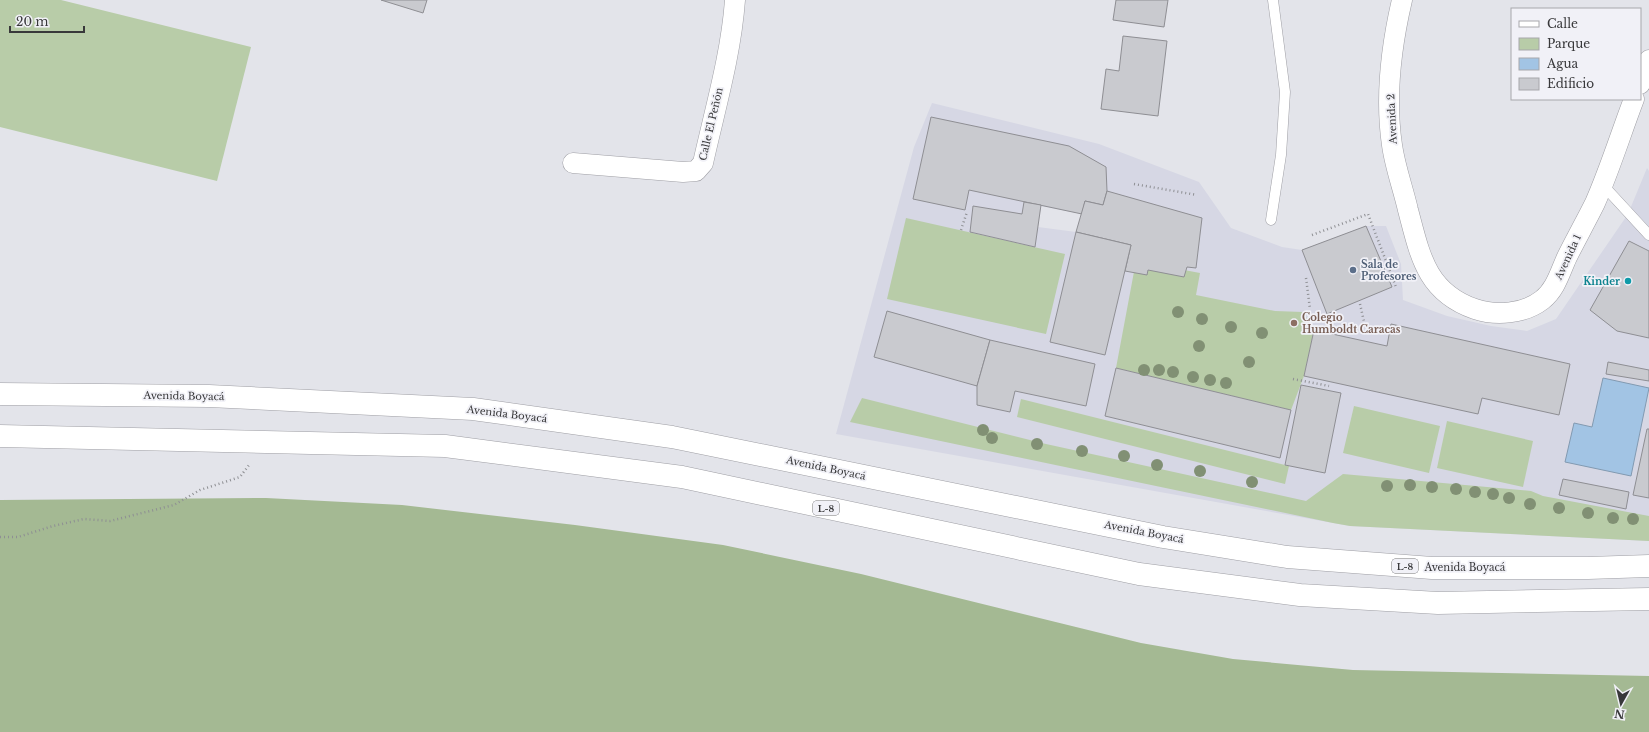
<svg xmlns="http://www.w3.org/2000/svg" width="1649" height="732" font-family="'Libre Baskerville',serif">
<rect width="100%" height="100%" fill="#e3e4ea"/>
<path fill="#d6d7e4" fill-rule="evenodd" d="M 932,103 L 1099,144 L 1199,182 L 1231,228 L 1282,247 L 1302,250 L 1366,226 L 1386,226 L 1401,264 L 1403,300 L 1447,316 L 1491,326 L 1527,331 L 1556,319 L 1628,214 L 1647,168 L 1649,171 L 1649,541 L 1350,526 L 836,434 L 914,147 ZM 1041,206 L 1082,214 L 1184,277 L 1146,275 L 1125,271 L 1105,355 L 1076,232 L 1038,227 Z"/>
<g fill="#b8cca8">
<polygon points="0,0 61,0 251,47 217,181 0,127"/>
<polygon points="906,218 1065,254 1046,334 887,299"/>
<polygon points="1136,261 1200,273 1196,295 1275,311 1303,312 1314,330 1304,376 1291,410 1116,368"/>
<polygon points="862,398 1046,444 1306,501 1343,474 1531,491 1543,496 1649,516 1649,541 1350,526 1333,523 850,422"/>
<polygon points="1021,399 1289,466 1285,484 1017,417"/>
<polygon points="1354,406 1440,426 1429,473 1343,453"/>
<polygon points="1447,421 1533,441 1523,487 1437,468"/>
</g>
<polygon fill="#a4b993" points="266,498 402,505 575,525 723,545 861,574 1141,643 1233,659 1353,670 1649,676 1649,732 0,732 0,500"/>
<polygon fill="#a2c4e4" stroke="#829ab1" points="1603,378 1649,388 1631,476 1565,462 1574,423 1592,427"/>
<g fill="#c9cacf" stroke="#8e8e93">
<polygon points="381,0 427,0 423,13"/>
<polygon points="1116,0 1168,0 1164,27 1113,20"/>
<polygon points="1123,36 1167,41 1158,116 1101,109 1106,69 1119,71"/>
<polygon points="931,117 1069,146 1106,167 1107,191 1103,205 1085,201 1082,214 969,190 965,210 913,199"/>
<polygon points="1107,191 1202,218 1196,268 1187,267 1184,277 1148,270 1147,275 1125,271 1131,245 1076,232 1085,201 1103,205"/>
<polygon points="1024,202 1041,205 1035,247 970,232 973,206 1022,214"/>
<polygon points="1366,226 1392,287 1327,314 1302,250"/>
<polygon points="1076,232 1131,245 1105,355 1050,342"/>
<polygon points="1629,241 1649,251 1649,338 1617,331 1590,310"/>
<polygon points="887,311 990,340 977,386 874,357"/>
<polygon points="1391,324 1570,364 1559,415 1482,398 1478,414 1304,376 1314,330 1387,346"/>
<polygon points="990,340 1095,364 1086,406 1015,391 1010,412 977,405 977,386"/>
<polygon points="1608,362 1649,370 1649,381 1606,374"/>
<polygon points="1116,368 1291,410 1280,458 1105,416"/>
<polygon points="1301,385 1341,393 1325,473 1285,465"/>
<polygon points="1647,429 1649,429 1649,498 1633,495"/>
<polygon points="1563,479 1629,492 1626,509 1559,495"/>
</g>
<g fill="none" stroke-linecap="round" stroke-linejoin="round">
<defs>
<g id="lane">
<polyline points="1602,184 1649,235"/>
<polyline points="1271,220 1281,155 1285,92 1273,0"/>
</g>
<g id="street">
<path d="M 1402,0 C 1391,47 1385,97 1392,145 C 1395,167 1403,188 1408,210 C 1420,255 1426,292 1475,309 C 1496,316 1524,314 1542,300 C 1556,289 1560,272 1567,257 C 1576,239 1586,221 1595,203 C 1610,169 1621,133 1634,99"/>
<polyline points="1640,84 1649,60"/>
<path d="M 573,163 L 683,172 L 696,171 L 703,163 C 715,109 731,55 735,0"/>
</g>
<g id="highway">
<polyline points="0,394 209,396 473,409 672,437 1163,537 1287,557 1432,568 1588,568 1649,566"/>
<polyline points="0,436 445,446 682,477 1139,574 1300,595 1438,603 1649,599"/>
</g>
</defs>
<use href="#lane" stroke="#9e9ea4" stroke-width="11"/>
<use href="#street" stroke="#9e9ea4" stroke-width="21"/>
<use href="#highway" stroke="#9e9ea4" stroke-width="23"/>
<g stroke="#8e8f93" stroke-width="2.5" stroke-dasharray="1 3" stroke-linecap="butt">
<polyline points="1134,184 1197,195"/>
<polyline points="961,230 967,212"/>
<polyline points="1312,235 1368,214 1396,287"/>
<polyline points="1306,278 1310,309"/>
<polyline points="1360,304 1365,326"/>
<polyline points="1293,379 1329,386"/>
<polyline points="0,537 18,537 53,526 84,519 110,521 174,505 200,490 240,477 249,465"/>
</g>
<use href="#lane" stroke="#fff" stroke-width="10"/>
<use href="#street" stroke="#fff" stroke-width="20"/>
<use href="#highway" stroke="#fff" stroke-width="22"/>
</g>
<g fill="#819074">
<circle cx="1178" cy="312" r="6"/>
<circle cx="1202" cy="319" r="6"/>
<circle cx="1231" cy="327" r="6"/>
<circle cx="1262" cy="333" r="6"/>
<circle cx="1199" cy="346" r="6"/>
<circle cx="1249" cy="362" r="6"/>
<circle cx="1144" cy="370" r="6"/>
<circle cx="1159" cy="370" r="6"/>
<circle cx="1173" cy="372" r="6"/>
<circle cx="1193" cy="377" r="6"/>
<circle cx="1210" cy="380" r="6"/>
<circle cx="1226" cy="383" r="6"/>
<circle cx="983" cy="430" r="6"/>
<circle cx="992" cy="438" r="6"/>
<circle cx="1037" cy="444" r="6"/>
<circle cx="1082" cy="451" r="6"/>
<circle cx="1124" cy="456" r="6"/>
<circle cx="1157" cy="465" r="6"/>
<circle cx="1200" cy="471" r="6"/>
<circle cx="1252" cy="482" r="6"/>
<circle cx="1410" cy="485" r="6"/>
<circle cx="1387" cy="486" r="6"/>
<circle cx="1432" cy="487" r="6"/>
<circle cx="1456" cy="489" r="6"/>
<circle cx="1475" cy="492" r="6"/>
<circle cx="1493" cy="494" r="6"/>
<circle cx="1509" cy="498" r="6"/>
<circle cx="1530" cy="504" r="6"/>
<circle cx="1559" cy="508" r="6"/>
<circle cx="1588" cy="513" r="6"/>
<circle cx="1613" cy="518" r="6"/>
<circle cx="1633" cy="519" r="6"/>
</g>
<circle fill="#5c6f8a" stroke="#f1f1f7" stroke-width="1.5" cx="1353" cy="270" r="4"/>
<circle fill="#0f9aa8" stroke="#f1f1f7" stroke-width="1.5" cx="1628" cy="281" r="4"/>
<circle fill="#8d6e63" stroke="#f1f1f7" stroke-width="1.5" cx="1294" cy="323" r="4"/>
<g text-anchor="middle" dominant-baseline="central" stroke-width="3.5" stroke-linejoin="round" paint-order="stroke">
<g fill="#f1f1f7" stroke="#707073" stroke-width="1">
<rect x="813" y="501" width="26" height="14" rx="3"/>
<rect x="1392" y="559" width="26" height="14" rx="3"/>
</g>
<g font-size="9" font-weight="bold" fill="#38383a">
<text x="826" y="508">L-8</text>
<text x="1405" y="566">L-8</text>
</g>
<g font-size="10" fill="#38383a" stroke="#f1f1f7">
<text transform="translate(1392 119) rotate(-93)">Avenida 2</text>
<text transform="translate(711 124) rotate(-77)">Calle El Peñón</text>
<text transform="translate(1568 257) rotate(-65)">Avenida 1</text>
<text transform="translate(184 396) rotate(1)">Avenida Boyacá</text>
<text transform="translate(507 414) rotate(7)">Avenida Boyacá</text>
<text transform="translate(826 468) rotate(12)">Avenida Boyacá</text>
<text transform="translate(1144 532) rotate(11)">Avenida Boyacá</text>
<text x="1465" y="567">Avenida Boyacá</text>
</g>
<g font-size="10" font-weight="bold" fill="#4e5e75" stroke="#f1f1f7" text-anchor="start">
<text x="1361" y="264">Sala de<tspan x="1361" dy="12">Profesores</tspan></text>
</g>
<g font-size="10" font-weight="bold" fill="#0d838f" stroke="#f1f1f7" text-anchor="end">
<text x="1620" y="281">Kinder</text>
</g>
<g font-size="10" font-weight="bold" fill="#785e54" stroke="#f1f1f7" text-anchor="start">
<text x="1302" y="317">Colegio<tspan x="1302" dy="12">Humboldt Caracas</tspan></text>
</g>
</g>
<rect x="1511" y="8" width="130" height="92" fill="#f1f1f7" stroke="#a7a7ab"/>
<rect x="1519" y="21" width="20" height="6" fill="#ffffff" stroke="#a7a7ab"/>
<text x="1547" y="28" font-size="12" fill="#38383a">Calle</text>
<rect x="1519" y="38" width="20" height="12" fill="#b8cca8" stroke="#a7a7ab"/>
<text x="1547" y="48" font-size="12" fill="#38383a">Parque</text>
<rect x="1519" y="58" width="20" height="12" fill="#a2c4e4" stroke="#a7a7ab"/>
<text x="1547" y="68" font-size="12" fill="#38383a">Agua</text>
<rect x="1519" y="78" width="20" height="12" fill="#c9cacf" stroke="#a7a7ab"/>
<text x="1547" y="88" font-size="12" fill="#38383a">Edificio</text>
<g transform="translate(1621 704) rotate(188)" stroke="#f1f1f7" stroke-width="3" paint-order="stroke">
<path d="M0-3L7 15L0 10L-7 15Z" fill="#38383a"/>
<text y="-6" font-size="11" font-weight="bold" text-anchor="middle" fill="#38383a">N</text>
</g>
<path d="M10 26v6h74v-6" fill="none" stroke="#38383a" stroke-width="2"/>
<text x="16" y="26" font-size="12" fill="#38383a" stroke="#f1f1f7" stroke-width="3" paint-order="stroke">20 m</text>
</svg>
